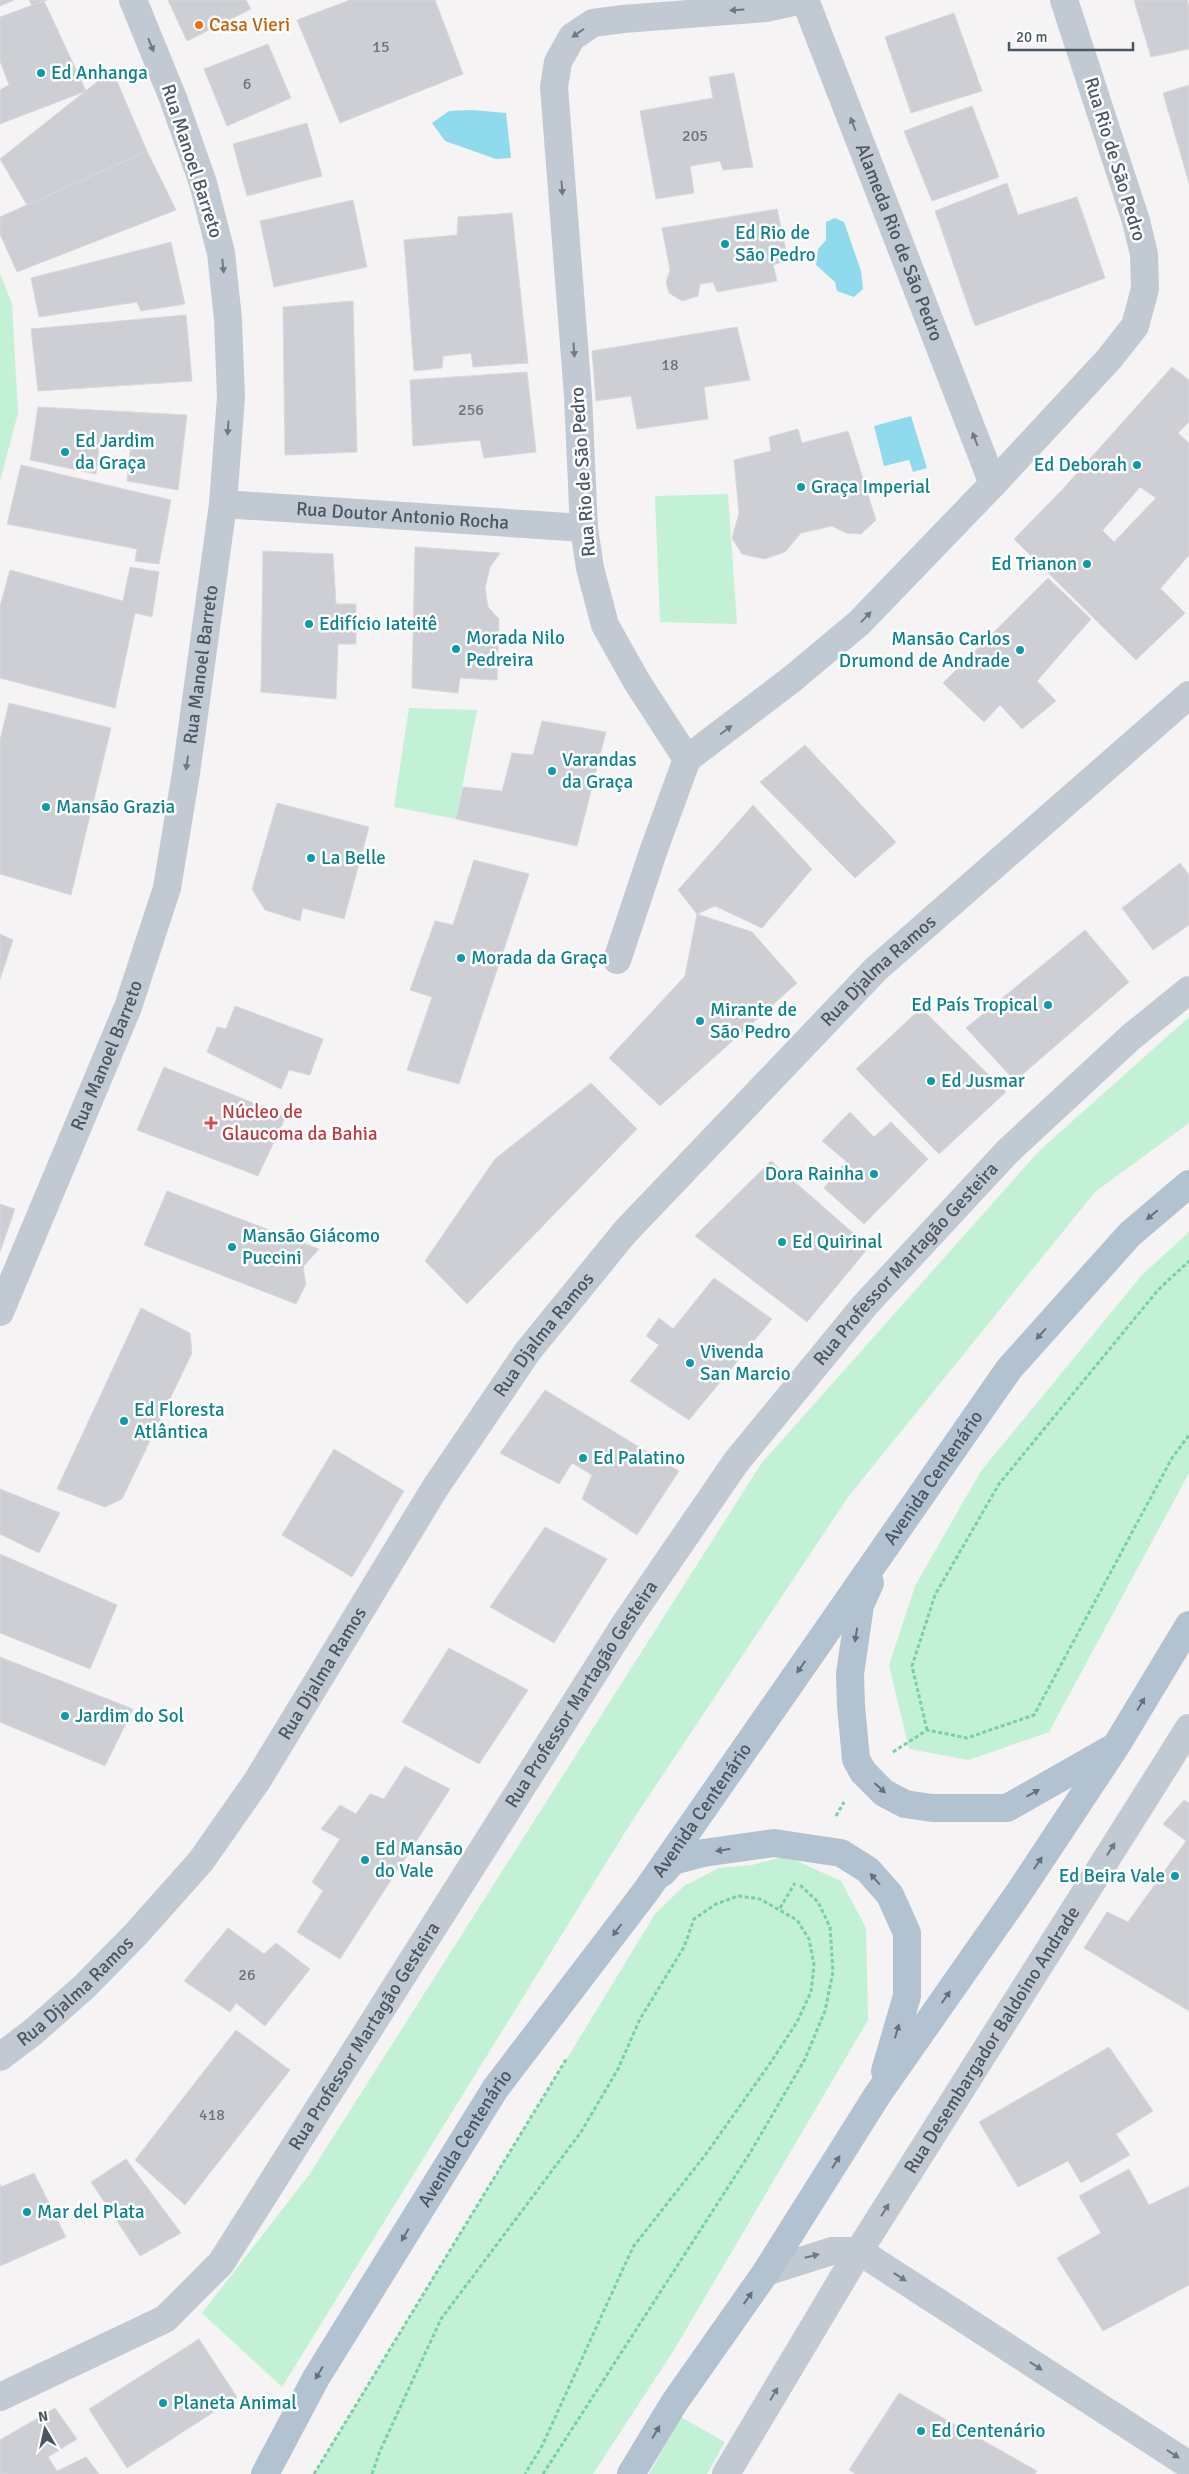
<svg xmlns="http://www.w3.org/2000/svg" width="1189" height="2474" font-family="Signika,sans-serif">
<rect width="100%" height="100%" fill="#f5f3f3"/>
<g fill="#c3f1d5">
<polygon points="0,273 12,304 18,413 0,481"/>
<polygon points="728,494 737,624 660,622 655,496"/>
<polygon points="409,708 477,710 456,819 394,807"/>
<polygon points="1189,1017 1189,1123 1095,1192 848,1497 632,1821 282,2387 202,2313 309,2175 761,1464 1039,1151"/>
<polygon points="1189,1232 1189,1473 1049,1732 969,1760 909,1749 889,1665 915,1586 981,1471 1142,1275"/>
<polygon points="786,1856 841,1881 866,1928 868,2020 674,2350 593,2474 314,2474 655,1914 684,1886 719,1868 752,1865"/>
<polygon points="681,2417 725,2442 707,2474 649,2474"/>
</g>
<g fill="#90daee">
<polygon points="473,110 506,113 511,158 496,159 445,141 432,123 449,111"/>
<polygon points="835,218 844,222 861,271 863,289 854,297 837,291 835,282 816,265 818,249 826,240 826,222"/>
<polygon points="911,416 927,468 913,472 909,460 884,466 874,426"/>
</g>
<g fill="#cdcfd5" stroke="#d7d9de">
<polygon points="0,0 14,0 0,6"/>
<polygon points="29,0 47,0 32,6"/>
<polygon points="168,0 246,0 251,9 187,41"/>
<polygon points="350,0 435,0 463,74 340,123 297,20"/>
<polygon points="1134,0 1187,0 1189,6 1189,49 1151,57"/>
<polygon points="44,1 86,91 0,124 0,90 9,85 0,61 0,17"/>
<polygon points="954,13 982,91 911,113 885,37"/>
<polygon points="268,44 291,98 227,126 204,69"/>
<polygon points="112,70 147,151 27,205 0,159"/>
<polygon points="734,73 753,167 723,170 720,161 690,166 694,193 656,199 640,111 713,98 709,77"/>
<polygon points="1189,85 1189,183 1163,93"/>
<polygon points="972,106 999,177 932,201 904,131"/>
<polygon points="307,123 322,176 247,196 233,144"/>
<polygon points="147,151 176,210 17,272 0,234 0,217"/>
<polygon points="1007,183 1018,215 1077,197 1105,278 975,326 935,211"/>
<polygon points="353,200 367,267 274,287 260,221"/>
<polygon points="777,209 788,260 773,265 777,281 717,292 713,282 700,284 698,296 682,301 669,293 666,282 670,270 662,228"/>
<polygon points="512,213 528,363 473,367 471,353 443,356 442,368 414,371 404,240 457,235 458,217"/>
<polygon points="171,242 185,304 141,311 137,302 39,317 31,278"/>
<polygon points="353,301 357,452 285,455 283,307"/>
<polygon points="186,315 192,381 38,391 31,329"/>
<polygon points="737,327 750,380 704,387 708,419 637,429 631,396 596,401 592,351"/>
<polygon points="1172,367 1189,380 1189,422 1178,433 1189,443 1189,555 1160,589 1113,543 1156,498 1140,487 1102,531 1062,490"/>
<polygon points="527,372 536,452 484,458 480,440 413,446 410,380"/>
<polygon points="38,407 187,415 178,490 127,481 131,443 100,437 96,474 30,460"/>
<polygon points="798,429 802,443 848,431 876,520 861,534 846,533 832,526 801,533 785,552 764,559 742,554 732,538 739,513 734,460 771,451 769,437"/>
<polygon points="21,465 171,500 159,564 135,561 137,549 7,524"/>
<polygon points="1062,490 1185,613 1136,660 1014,539"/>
<polygon points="415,547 500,553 490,567 485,588 488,607 499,619 497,680 460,678 458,693 412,688"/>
<polygon points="263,551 333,554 336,604 356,604 356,644 338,644 336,699 261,692"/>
<polygon points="130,567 159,572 152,617 135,613 115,708 0,678 0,606 10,570 123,601"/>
<polygon points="1048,578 1091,619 1037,681 1056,701 1022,729 1000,705 984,722 943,683"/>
<polygon points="9,703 111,728 71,895 0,874 0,740"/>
<polygon points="542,721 606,732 577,846 456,819 463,787 502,791 512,753 533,755"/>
<polygon points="805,745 896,842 855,878 760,782"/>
<polygon points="277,803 369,827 344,919 303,908 300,921 265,910 252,889"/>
<polygon points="753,805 812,869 762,928 715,906 697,914 678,890"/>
<polygon points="474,860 529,874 459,1084 407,1070 432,997 410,990 435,921 453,925"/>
<polygon points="1180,863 1189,875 1189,925 1153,950 1122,908"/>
<polygon points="697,914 752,932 797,983 660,1106 609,1058 685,976"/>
<polygon points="1085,930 1129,982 1015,1081 966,1028"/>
<polygon points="0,934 13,940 0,979"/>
<polygon points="235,1006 323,1039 310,1075 289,1070 281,1089 207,1052 217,1027 226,1029"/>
<polygon points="921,1008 1006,1092 939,1154 856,1069"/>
<polygon points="164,1067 286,1116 258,1176 137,1130"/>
<polygon points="591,1083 637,1129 467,1304 425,1261 495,1159"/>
<polygon points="850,1112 874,1137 891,1122 928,1159 864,1224 824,1188 846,1161 822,1141"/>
<polygon points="771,1161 869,1247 807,1322 695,1236"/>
<polygon points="167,1191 319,1249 303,1267 306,1284 296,1304 144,1245"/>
<polygon points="0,1204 15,1209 0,1252"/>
<polygon points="714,1278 772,1319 689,1420 630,1381 659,1345 646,1336 659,1318 673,1329"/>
<polygon points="141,1308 190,1333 192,1353 122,1499 105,1507 57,1489"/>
<polygon points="545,1390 679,1471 637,1535 582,1499 592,1475 572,1463 559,1484 500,1453"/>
<polygon points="334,1449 404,1491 352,1577 282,1535"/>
<polygon points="0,1489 60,1513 39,1553 0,1534"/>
<polygon points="545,1527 607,1559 554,1643 490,1607"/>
<polygon points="0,1554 117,1605 90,1669 0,1633"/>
<polygon points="449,1648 528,1690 479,1764 402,1722"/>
<polygon points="0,1657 133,1709 105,1766 0,1722"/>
<polygon points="405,1766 450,1789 340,1959 297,1932 323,1891 312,1882 340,1839 321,1829 340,1805 356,1814 370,1794 384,1799"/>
<polygon points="1184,1800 1189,1803 1189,2011 1084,1948 1107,1912 1128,1922 1186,1841 1163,1824"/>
<polygon points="228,1928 264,1954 276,1943 310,1969 265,2026 236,2003 230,2012 184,1981"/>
<polygon points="236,2030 290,2070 185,2205 135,2160"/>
<polygon points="1109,2047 1153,2111 1116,2134 1130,2155 1081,2183 1068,2161 1018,2187 979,2122"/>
<polygon points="126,2159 181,2233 140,2256 91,2182"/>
<polygon points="1129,2169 1149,2205 1189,2186 1189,2285 1103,2331 1057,2258 1101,2233 1079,2196"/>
<polygon points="34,2173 66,2237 0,2266 0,2184 1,2187"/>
<polygon points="199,2339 237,2397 127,2468 89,2409"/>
<polygon points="899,2393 1037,2471 1035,2474 856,2474 849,2470"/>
<polygon points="55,2408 77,2439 48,2457 57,2471 86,2457 99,2474 0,2474 0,2440"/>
</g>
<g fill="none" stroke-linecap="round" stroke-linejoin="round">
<g stroke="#7ad0a6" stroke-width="3" stroke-dasharray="4 2.5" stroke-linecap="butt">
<polyline points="927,1730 912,1666 935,1595 999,1484 1158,1290 1189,1261"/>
<polyline points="893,1752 927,1730 967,1738 1034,1715 1172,1458 1189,1435"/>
<polyline points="836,1816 844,1802"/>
<polyline points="780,1908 795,1883"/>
<polyline points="314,2474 567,2058"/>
<polyline points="372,2474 380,2451 441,2319 581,2132 618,2069 640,2019 684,1947 694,1919 716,1904 738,1896 760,1899 797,1920 809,1939 814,1965 811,1992 797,2022 771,2062 706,2154 633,2247 542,2446 525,2474"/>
<polyline points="543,2474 750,2153 805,2059 825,2011 833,1972 830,1927 818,1902 799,1884"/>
</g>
<g stroke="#c1cad2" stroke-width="28">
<path id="s1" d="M 805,0 L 993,484"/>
<path id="s2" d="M 223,504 L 584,528"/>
<polyline points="687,759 637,682 605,625 590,568 584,528 578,396 554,87 558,62 572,37 593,23 623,19 766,8 802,0"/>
<polyline points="687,759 792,679 859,623 993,484 1109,359 1135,326 1145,289 1144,254 1136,221 1064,0"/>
<polyline points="617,960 653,852 687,759"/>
<path id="s3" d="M 0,2057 L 33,2032 L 84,1987 L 136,1934 L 201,1861 L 257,1781 L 435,1488 L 528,1351 L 625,1232 L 876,969 L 1189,695"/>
<polyline points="766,2272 832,2251 859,2251 1189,2465"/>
<path id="s4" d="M 0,2397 L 165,2319 L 221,2263 L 625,1624 L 736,1462 L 865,1305 L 1008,1151 L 1131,1037 L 1189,990"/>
<path id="s5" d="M 726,2474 L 859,2251 L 1189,1728"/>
</g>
<path stroke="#c1cad2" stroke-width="28" id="s6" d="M 0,1312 L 128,1007 L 167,888 L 186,773 L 223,504 L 231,397 L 228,319 L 221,253 L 203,183 L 173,98 L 133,0"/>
<g stroke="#b3c2d1" stroke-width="28">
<polyline points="870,1583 860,1605 850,1674 851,1706 856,1759 863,1772 884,1793 905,1804 932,1808 1007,1808 1111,1749"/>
<polyline points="662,1873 673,1861 703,1853 774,1843 841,1853 868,1870 890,1895 907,1933 907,1996 885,2071"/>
<path id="s7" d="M 265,2474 L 316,2378 L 495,2089 L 646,1891 L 1009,1369 L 1130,1234 L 1189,1184"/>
<polyline points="631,2474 674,2403 766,2272 878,2094 1020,1891 1116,1746 1189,1625"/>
</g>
</g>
<defs><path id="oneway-solid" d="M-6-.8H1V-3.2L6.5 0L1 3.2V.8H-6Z" transform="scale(1.25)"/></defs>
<g fill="#6e7983">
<use href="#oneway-solid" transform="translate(737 10) rotate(176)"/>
<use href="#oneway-solid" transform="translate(578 33) rotate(145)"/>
<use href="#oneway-solid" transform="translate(151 45) rotate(68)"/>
<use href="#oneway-solid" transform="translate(853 124) rotate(-111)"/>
<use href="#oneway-solid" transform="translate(562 188) rotate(86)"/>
<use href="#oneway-solid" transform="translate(223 266) rotate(84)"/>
<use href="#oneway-solid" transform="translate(574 350) rotate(86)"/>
<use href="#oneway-solid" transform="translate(228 428) rotate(94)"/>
<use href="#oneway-solid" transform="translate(975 439) rotate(-111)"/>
<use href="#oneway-solid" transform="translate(866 617) rotate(-46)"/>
<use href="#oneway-solid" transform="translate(726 730) rotate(-37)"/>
<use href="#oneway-solid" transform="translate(187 763) rotate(98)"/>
<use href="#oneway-solid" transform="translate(1111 1849) rotate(-58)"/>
<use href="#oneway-solid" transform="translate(885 2210) rotate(-58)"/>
<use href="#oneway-solid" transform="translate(812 2256) rotate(-14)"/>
<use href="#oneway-solid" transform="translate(900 2277) rotate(33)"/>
<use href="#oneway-solid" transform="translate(1036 2366) rotate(33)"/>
<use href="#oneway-solid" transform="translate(774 2394) rotate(-59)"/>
<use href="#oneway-solid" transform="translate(1173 2454) rotate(33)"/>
</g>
<g fill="#64717d">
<use href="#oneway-solid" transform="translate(1152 1215) rotate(140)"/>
<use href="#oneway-solid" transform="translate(1041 1334) rotate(132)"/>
<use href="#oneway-solid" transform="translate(856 1635) rotate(99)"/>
<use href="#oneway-solid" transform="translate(801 1667) rotate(125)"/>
<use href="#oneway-solid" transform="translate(1141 1704) rotate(-59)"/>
<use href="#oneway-solid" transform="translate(880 1788) rotate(42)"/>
<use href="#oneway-solid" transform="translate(1033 1793) rotate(-29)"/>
<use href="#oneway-solid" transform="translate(723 1850) rotate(171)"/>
<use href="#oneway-solid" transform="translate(1038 1863) rotate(-56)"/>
<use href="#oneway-solid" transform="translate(875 1879) rotate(-131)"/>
<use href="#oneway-solid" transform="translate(617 1930) rotate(127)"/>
<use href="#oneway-solid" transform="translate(946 1997) rotate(-55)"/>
<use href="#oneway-solid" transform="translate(897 2031) rotate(-74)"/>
<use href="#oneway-solid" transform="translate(836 2162) rotate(-58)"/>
<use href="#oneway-solid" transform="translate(405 2235) rotate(120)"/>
<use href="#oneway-solid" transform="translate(748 2298) rotate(-55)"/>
<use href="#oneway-solid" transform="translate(319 2373) rotate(121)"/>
<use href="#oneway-solid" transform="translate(656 2432) rotate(-59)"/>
</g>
<circle fill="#e8710a" stroke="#fff" stroke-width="2" cx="199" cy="25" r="5"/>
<g fill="#0f9aa8" stroke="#fff" stroke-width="2">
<circle cx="41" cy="73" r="5"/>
<circle cx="725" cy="244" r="5"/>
<circle cx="65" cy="452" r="5"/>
<circle cx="1137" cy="465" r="5"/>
<circle cx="801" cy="487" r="5"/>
<circle cx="1087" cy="564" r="5"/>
<circle cx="309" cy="624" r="5"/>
<circle cx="456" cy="649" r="5"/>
<circle cx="1020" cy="650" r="5"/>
<circle cx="552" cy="771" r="5"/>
<circle cx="46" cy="807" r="5"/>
<circle cx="311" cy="858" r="5"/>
<circle cx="461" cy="958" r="5"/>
<circle cx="1048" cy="1005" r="5"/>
<circle cx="700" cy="1021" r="5"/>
<circle cx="931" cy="1081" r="5"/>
<circle cx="874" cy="1174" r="5"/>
<circle cx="782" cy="1242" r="5"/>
<circle cx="232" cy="1247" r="5"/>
<circle cx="690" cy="1363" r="5"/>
<circle cx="124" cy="1421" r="5"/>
<circle cx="583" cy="1458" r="5"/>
<circle cx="65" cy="1716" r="5"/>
<circle cx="365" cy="1860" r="5"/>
<circle cx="1175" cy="1876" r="5"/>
<circle cx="27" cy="2212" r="5"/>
<circle cx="163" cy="2403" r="5"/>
<circle cx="921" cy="2431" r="5"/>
</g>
<path fill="#e0444e" stroke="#fff" stroke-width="2" d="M208.5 1115.5h5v5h5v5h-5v5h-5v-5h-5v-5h5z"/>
<g text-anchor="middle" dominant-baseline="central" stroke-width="5" stroke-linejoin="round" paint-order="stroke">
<g font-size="16" fill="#6b747e">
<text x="381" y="47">15</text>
<text x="247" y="84">6</text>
<text x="695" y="136">205</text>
<text x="670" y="365">18</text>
<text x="471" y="410">256</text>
<text x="247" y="1975">26</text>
<text x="212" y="2115">418</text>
</g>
<g font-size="19" fill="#c56008" stroke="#fff" text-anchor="start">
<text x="209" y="25">Casa Vieri</text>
</g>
<g font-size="19" fill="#0d838f" stroke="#fff" text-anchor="start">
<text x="51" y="73">Ed Anhanga</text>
<text x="735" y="233">Ed Rio de<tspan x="735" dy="22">São Pedro</tspan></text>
<text x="75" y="441">Ed Jardim<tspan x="75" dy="22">da Graça</tspan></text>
<text x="1127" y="465" text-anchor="end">Ed Deborah</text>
<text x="811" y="487">Graça Imperial</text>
<text x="1077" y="564" text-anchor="end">Ed Trianon</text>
<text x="319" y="624">Edifício Iateitê</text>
<text x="466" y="638">Morada Nilo<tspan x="466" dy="22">Pedreira</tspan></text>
<text x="1010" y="639" text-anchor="end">Mansão Carlos<tspan x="1010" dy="22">Drumond de Andrade</tspan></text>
<text x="562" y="760">Varandas<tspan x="562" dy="22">da Graça</tspan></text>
<text x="56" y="807">Mansão Grazia</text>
<text x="321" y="858">La Belle</text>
<text x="471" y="958">Morada da Graça</text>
<text x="1038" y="1005" text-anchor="end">Ed País Tropical</text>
<text x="710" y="1010">Mirante de<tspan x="710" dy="22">São Pedro</tspan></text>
<text x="941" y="1081">Ed Jusmar</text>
<text x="864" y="1174" text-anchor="end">Dora Rainha</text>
<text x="242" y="1236">Mansão Giácomo<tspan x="242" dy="22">Puccini</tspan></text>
<text x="792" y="1242">Ed Quirinal</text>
<text x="700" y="1352">Vivenda<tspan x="700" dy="22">San Marcio</tspan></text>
<text x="134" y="1410">Ed Floresta<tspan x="134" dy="22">Atlântica</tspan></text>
<text x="593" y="1458">Ed Palatino</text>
<text x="75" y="1716">Jardim do Sol</text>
<text x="375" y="1849">Ed Mansão<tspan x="375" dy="22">do Vale</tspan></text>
<text x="1165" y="1876" text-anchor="end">Ed Beira Vale</text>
<text x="37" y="2212">Mar del Plata</text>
<text x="173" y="2403">Planeta Animal</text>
<text x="931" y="2431">Ed Centenário</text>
</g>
<g font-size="19" fill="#4a5661" stroke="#fff">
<text transform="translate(1115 159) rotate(73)">Rua Rio de São Pedro</text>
<text transform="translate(192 161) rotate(72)">Rua Manoel Barreto</text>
<text stroke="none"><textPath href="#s1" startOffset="260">Alameda Rio de São Pedro</textPath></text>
<text transform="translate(583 472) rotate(-94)">Rua Rio de São Pedro</text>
<text stroke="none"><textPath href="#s2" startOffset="180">Rua Doutor Antonio Rocha</textPath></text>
<text stroke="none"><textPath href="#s6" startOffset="682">Rua Manoel Barreto</textPath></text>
<text stroke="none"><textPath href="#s3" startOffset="1405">Rua Djalma Ramos</textPath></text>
<text stroke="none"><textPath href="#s6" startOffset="278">Rua Manoel Barreto</textPath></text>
<text stroke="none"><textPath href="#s4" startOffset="1475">Rua Professor Martagão Gesteira</textPath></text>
<text stroke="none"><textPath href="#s3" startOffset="910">Rua Djalma Ramos</textPath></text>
<text stroke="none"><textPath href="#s7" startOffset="1201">Avenida Centenário</textPath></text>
<text stroke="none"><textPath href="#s3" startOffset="505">Rua Djalma Ramos</textPath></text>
<text stroke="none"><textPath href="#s4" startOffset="935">Rua Professor Martagão Gesteira</textPath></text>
<text stroke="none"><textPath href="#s7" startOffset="796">Avenida Centenário</textPath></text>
<text stroke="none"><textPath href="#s3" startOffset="100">Rua Djalma Ramos</textPath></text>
<text stroke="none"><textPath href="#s4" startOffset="530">Rua Professor Martagão Gesteira</textPath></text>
<text stroke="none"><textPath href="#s5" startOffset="509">Rua Desembargador Baldoino Andrade</textPath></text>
<text stroke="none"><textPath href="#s7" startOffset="391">Avenida Centenário</textPath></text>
</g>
<g font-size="19" fill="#be3a42" stroke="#fff" text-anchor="start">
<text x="222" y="1112">Núcleo de<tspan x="222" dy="22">Glaucoma da Bahia</tspan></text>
</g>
</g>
<g transform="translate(45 2429) rotate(351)" stroke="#ffffff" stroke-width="4" paint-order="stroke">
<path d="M0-4L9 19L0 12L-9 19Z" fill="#4a5661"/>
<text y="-8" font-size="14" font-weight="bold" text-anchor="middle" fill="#4a5661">N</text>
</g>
<path d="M1009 42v8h124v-8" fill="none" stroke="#4a5661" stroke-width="2.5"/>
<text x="1016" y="42" font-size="15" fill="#4a5661" stroke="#ffffff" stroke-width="4" paint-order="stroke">20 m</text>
</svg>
